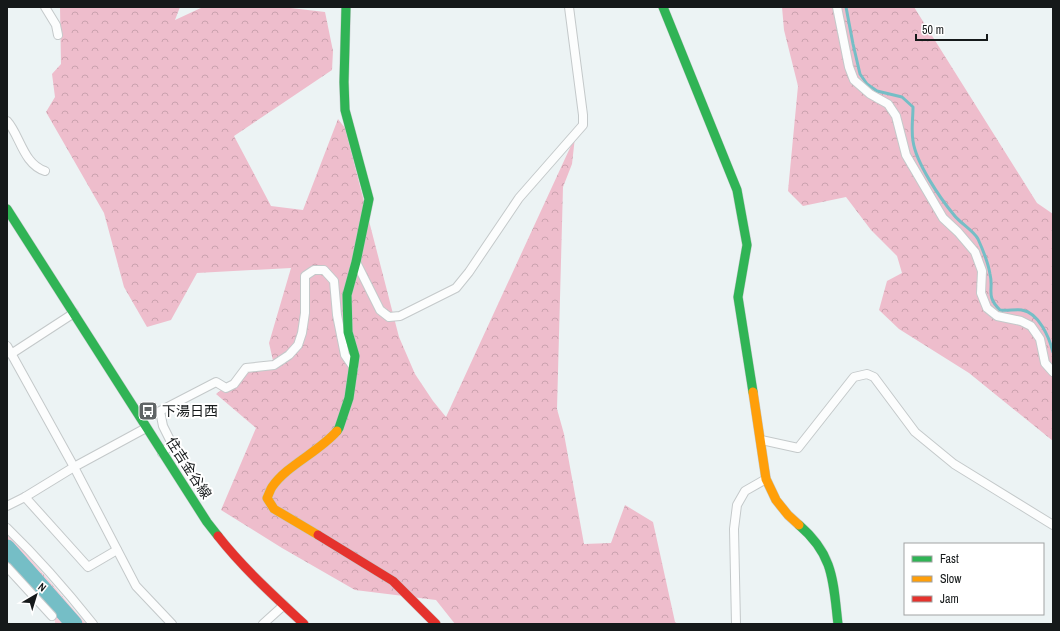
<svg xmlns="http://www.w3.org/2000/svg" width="1060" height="631" font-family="'Archivo Narrow','Noto Sans JP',sans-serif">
<defs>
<pattern id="grass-tufts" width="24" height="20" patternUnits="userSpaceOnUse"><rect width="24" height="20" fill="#f6cfda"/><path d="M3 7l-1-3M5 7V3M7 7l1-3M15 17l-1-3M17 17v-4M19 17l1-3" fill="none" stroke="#d2b1ba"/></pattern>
<pattern id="forest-crowns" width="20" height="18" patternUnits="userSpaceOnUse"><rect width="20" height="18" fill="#eebdcc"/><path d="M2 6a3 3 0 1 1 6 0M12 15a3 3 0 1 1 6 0" fill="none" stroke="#cba2af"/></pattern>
</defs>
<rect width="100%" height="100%" fill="#ecf3f4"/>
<polygon fill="url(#grass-tufts)" points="7,535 23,550 86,624 55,624 55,621 7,565"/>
<g fill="url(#forest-crowns)">
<polygon points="60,7 180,7 175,20 203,7 282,7 325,12 333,51 332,70 234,136 271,206 303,210 338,119 345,128 399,337 415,374 433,401 446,417 575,137 572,164 563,187 557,409 564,434 584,544 611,543 625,505 653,522 675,622 678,624 455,624 436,600 355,590 282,548 221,510 256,428 216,394 242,373 274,365 269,343 291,268 197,273 171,320 147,327 124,287 104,213 46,112 55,97 52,74 61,64"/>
<polygon points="782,7 914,7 1037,203 1053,214 1053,441 969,373 899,329 879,310 887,281 902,273 897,256 871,230 846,197 803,206 788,191 798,86 784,30"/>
</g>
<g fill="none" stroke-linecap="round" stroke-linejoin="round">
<path stroke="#75bec6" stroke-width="3" d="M 846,7 L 853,44 L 860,74 L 867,84 L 877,91 L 902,97 L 913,107 C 913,118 911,130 913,141 C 916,163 940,198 954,215 C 960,223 974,231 978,239 C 983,250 988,262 990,274 C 994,290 985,295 1000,310 C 1006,311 1017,309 1022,310 C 1039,313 1049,337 1053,352"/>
<polyline stroke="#75bec6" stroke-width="17" points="7,548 74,624"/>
<defs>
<g id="street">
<polyline points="45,7 56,25 58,35"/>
<polyline points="837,7 849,67 854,80 870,94 888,104 896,116 906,155 943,218 958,232 975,252 982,271 981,293 987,308 997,316 1021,321 1031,326 1040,339 1045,363 1053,372"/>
<path d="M 7,121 C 20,135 23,164 45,171"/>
<polyline points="356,262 380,310 389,317 400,316 456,288 469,272 519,198 583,125 583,115 569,7"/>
<polyline points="7,346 74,467 136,586 172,624"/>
<polyline points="11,354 74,313"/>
<polyline points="761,440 798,448 854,377 867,374 874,377 915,432 954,464 1053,525"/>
<polyline points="162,453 172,444 163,426 160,411 216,382 226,388 234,384 246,368 274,365 289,355 298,345 302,333 305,313 305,276 314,270 324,270 334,281 337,315 345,355 354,368"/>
<polyline points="25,497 88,567 117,550"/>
<polyline points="7,506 25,497 74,467 146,428"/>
<path d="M 7,528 C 38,558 66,590 93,624"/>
<polyline points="7,567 52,616"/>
<polyline points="263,624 284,605"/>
<polyline points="736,624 734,529 737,505 745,491 766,479"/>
</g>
<g id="fast">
<polyline points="663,7 737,190 747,245 738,297 753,392"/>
<polyline points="7,209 207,522 218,536"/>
<polyline points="337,431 339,428 349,398 355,356 348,332 347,295 356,262 369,199 345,110 344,82 346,7"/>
<path d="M 799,525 C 834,555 833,581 838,624"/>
</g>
<g id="slow">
<polyline points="753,392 766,479 776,500 788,515 799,525"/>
<path d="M 318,535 L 274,509 L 267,498 C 269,494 270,490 272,487 C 287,465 319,452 337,431"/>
</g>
<g id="jam">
<polyline points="318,535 393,581 436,624"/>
<path d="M 218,536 C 243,568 274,596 304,624"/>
</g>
</defs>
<use href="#street" stroke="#c4c9ca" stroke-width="10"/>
<use href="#fast" stroke="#c4c9ca" stroke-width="10"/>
<use href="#slow" stroke="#c4c9ca" stroke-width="10"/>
<use href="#jam" stroke="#c4c9ca" stroke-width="10"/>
<use href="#street" stroke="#fcfdfd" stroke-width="8"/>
<use href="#fast" stroke="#30b455" stroke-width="9"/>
<use href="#slow" stroke="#ff9f0a" stroke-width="9"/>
<use href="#jam" stroke="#e5322d" stroke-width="9"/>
</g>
<defs>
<symbol id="bus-square" viewBox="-11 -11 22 22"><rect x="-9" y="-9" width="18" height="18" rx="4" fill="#606566" stroke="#fff"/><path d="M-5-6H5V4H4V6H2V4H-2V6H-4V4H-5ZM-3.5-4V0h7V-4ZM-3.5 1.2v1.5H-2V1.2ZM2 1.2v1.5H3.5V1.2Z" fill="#fff"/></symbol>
</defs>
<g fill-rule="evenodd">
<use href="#bus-square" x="137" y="400" width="22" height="22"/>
</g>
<g text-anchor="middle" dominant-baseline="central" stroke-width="4" stroke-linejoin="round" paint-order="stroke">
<g font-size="14" fill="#15191a" stroke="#fff" text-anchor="start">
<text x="162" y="411">下湯日西</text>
</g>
<g font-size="14" fill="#15191a" stroke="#fff">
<text transform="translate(189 468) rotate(57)">住吉金谷線</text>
</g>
</g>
<rect width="1060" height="631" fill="none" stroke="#15191a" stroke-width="16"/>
<rect x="904" y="543" width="140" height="72" fill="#ffffff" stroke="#a1a3a3"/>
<rect x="912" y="556" width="20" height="6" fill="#30b455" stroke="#a1a3a3"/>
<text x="940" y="563" font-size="12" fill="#15191a">Fast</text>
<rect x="912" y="576" width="20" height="6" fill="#ff9f0a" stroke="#a1a3a3"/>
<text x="940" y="583" font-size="12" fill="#15191a">Slow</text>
<rect x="912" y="596" width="20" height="6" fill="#e5322d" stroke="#a1a3a3"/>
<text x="940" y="603" font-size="12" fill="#15191a">Jam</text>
<g transform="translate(36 595) rotate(38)" stroke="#ffffff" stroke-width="3" paint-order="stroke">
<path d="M0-3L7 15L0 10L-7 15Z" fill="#15191a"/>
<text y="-6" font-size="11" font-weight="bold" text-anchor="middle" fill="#15191a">N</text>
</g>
<path d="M916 34v6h71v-6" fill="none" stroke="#15191a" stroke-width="2"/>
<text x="922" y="34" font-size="12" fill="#15191a" stroke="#ffffff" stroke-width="3" paint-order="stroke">50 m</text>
</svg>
